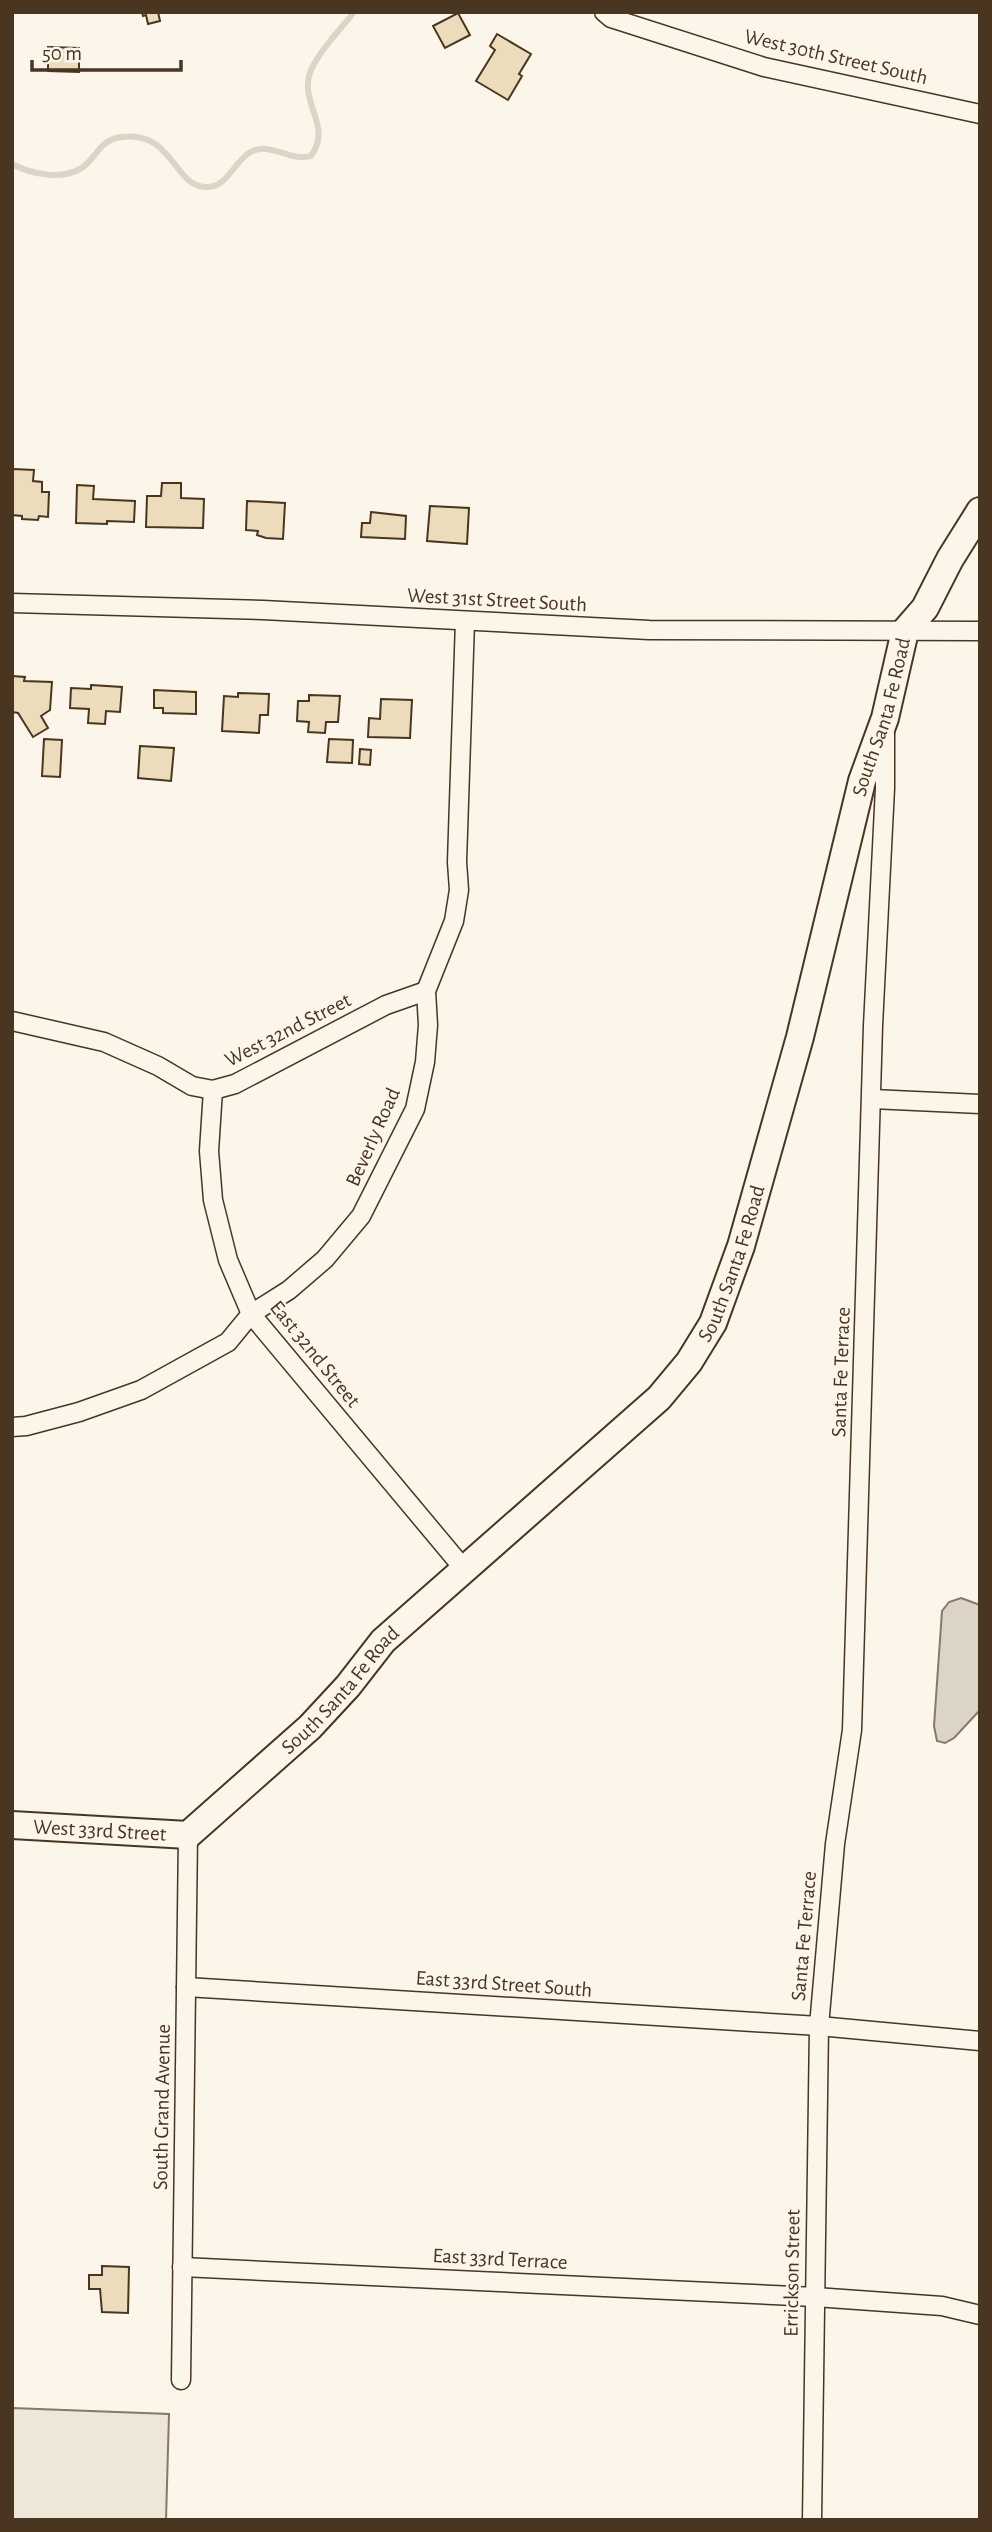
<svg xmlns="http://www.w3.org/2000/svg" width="992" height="2532" font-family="'Alegreya Sans',sans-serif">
<rect width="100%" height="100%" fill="#fbf6e9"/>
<polygon fill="#ede6d9" stroke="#887966" stroke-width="2" points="12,2408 169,2414 166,2520 12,2520"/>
<polygon fill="#dcd4c6" stroke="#887966" stroke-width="2" points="961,1598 980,1605 980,1710 954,1738 945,1743 937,1741 934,1726 942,1611 949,1602"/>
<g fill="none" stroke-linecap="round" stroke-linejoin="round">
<path stroke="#dcd4c6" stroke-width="6" d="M 12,164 C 31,174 60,180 80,169 C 97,159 97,141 121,137 C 172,130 173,184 204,187 C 227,189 233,163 249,153 C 270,140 288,162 311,156 C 332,127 302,106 309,76 C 314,56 341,29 354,12"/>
</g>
<g fill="#ecdcbc" stroke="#4a3520" stroke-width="2">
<polygon points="142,12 158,12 160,21 148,24 146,15 143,16"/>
<polygon points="458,13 470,35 445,48 433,26"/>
<polygon points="497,34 531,54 519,74 522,76 508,100 476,81 495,50 490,46"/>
<polygon points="48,47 79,48 79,72 48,71"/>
<polygon points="13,469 34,470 33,481 42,482 42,492 49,492 48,517 39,516 38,520 22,519 22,516 12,515"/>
<polygon points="162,483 181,483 181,498 204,499 203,528 146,527 147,496 161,496"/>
<polygon points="77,485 94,486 93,499 135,501 134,522 107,521 107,524 76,523"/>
<polygon points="247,501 285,503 283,539 266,538 257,535 258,531 246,530"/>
<polygon points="430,506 469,508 467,544 427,541"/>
<polygon points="371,512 406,516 405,539 361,537 362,523 370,523"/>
<polygon points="12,676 25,677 24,681 52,682 50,710 41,716 48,728 33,737 18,713 12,712"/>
<polygon points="91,685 122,687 120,712 106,711 105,724 88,723 89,709 70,708 71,688 91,689"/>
<polygon points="154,690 196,692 196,714 163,713 163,708 154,708"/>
<polygon points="238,693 269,694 268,715 260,715 259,733 222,731 224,696 238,697"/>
<polygon points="309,695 340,696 338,722 326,722 325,733 308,732 309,722 297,721 298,701 309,701"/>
<polygon points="381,699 412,700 410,738 368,737 369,718 380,719"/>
<polygon points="44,739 62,740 60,777 42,776"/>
<polygon points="329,739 353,740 352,763 327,762"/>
<polygon points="140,746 174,748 171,781 138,778"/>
<polygon points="360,749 371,750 370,765 359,764"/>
<polygon points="102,2266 129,2267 128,2313 102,2312 100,2289 89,2289 89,2275 102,2275"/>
</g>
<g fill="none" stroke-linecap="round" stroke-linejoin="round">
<defs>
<g id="street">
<polyline points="604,12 611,18 764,67 980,114"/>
<polyline points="12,603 263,610 649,630 980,631"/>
<polyline points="12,1021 104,1042 158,1066 192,1086 213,1090 235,1084 386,1005 426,991"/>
<polyline points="213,1090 209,1151 213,1200 228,1260 251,1314 464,1569"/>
<polyline points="872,1099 980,1104"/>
<polyline points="12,1427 26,1426 79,1412 141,1390 228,1342 251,1314 289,1290 325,1259 361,1216 415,1109 425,1062 428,1025 426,991 454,921 459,890 457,862 465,621"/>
<polyline points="186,1987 819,2026 980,2041"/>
<polyline points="182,2267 815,2297 942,2306 980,2315"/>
<polyline points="181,2380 188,1835"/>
<polyline points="812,2520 819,2026 835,1844 852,1730 873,1026 885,788 885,734"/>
</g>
<g id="secondary">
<path id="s1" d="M 12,1825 L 188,1835 L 310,1727 L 348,1686 L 383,1641 L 659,1398 L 689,1362 L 713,1323 L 741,1246 L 800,1037 L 862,781 L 885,718 L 905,631 L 925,608 L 950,559 L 980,511"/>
</g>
</defs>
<use href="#street" stroke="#4a3520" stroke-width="21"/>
<use href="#secondary" stroke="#4a3520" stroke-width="30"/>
<use href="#street" stroke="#fbf6e9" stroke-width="18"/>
<use href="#secondary" stroke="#fbf6e9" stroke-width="26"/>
</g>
<g text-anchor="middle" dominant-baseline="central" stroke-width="5" stroke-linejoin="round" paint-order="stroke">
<g font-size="21" fill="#4a3520" stroke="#fbf6e9">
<text transform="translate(836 57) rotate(13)">West 30th Street South</text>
<text transform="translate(497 600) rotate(3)">West 31st Street South</text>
<text stroke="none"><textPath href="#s1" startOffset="1542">South Santa Fe Road</textPath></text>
<text transform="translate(288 1030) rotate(-27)">West 32nd Street</text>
<text transform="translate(373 1137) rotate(-66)">Beverly Road</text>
<text stroke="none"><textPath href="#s1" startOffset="975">South Santa Fe Road</textPath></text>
<text transform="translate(315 1354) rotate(51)">East 32nd Street</text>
<text transform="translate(841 1372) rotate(-88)">Santa Fe Terrace</text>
<text stroke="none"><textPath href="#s1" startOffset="387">South Santa Fe Road</textPath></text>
<text stroke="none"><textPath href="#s1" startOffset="88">West 33rd Street</textPath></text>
<text transform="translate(804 1936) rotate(-85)">Santa Fe Terrace</text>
<text transform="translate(504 1984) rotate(4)">East 33rd Street South</text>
<text transform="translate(162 2107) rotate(-89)">South Grand Avenue</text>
<text transform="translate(500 2259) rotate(3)">East 33rd Terrace</text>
<text transform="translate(792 2273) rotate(-89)">Errickson Street</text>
</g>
</g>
<rect width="992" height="2532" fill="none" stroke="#4a3520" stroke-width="28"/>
<path d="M32 60v10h149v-10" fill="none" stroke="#4a3520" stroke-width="3.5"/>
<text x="42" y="60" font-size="21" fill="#4a3520" stroke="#fbf6e9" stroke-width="5" paint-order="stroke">50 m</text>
</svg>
